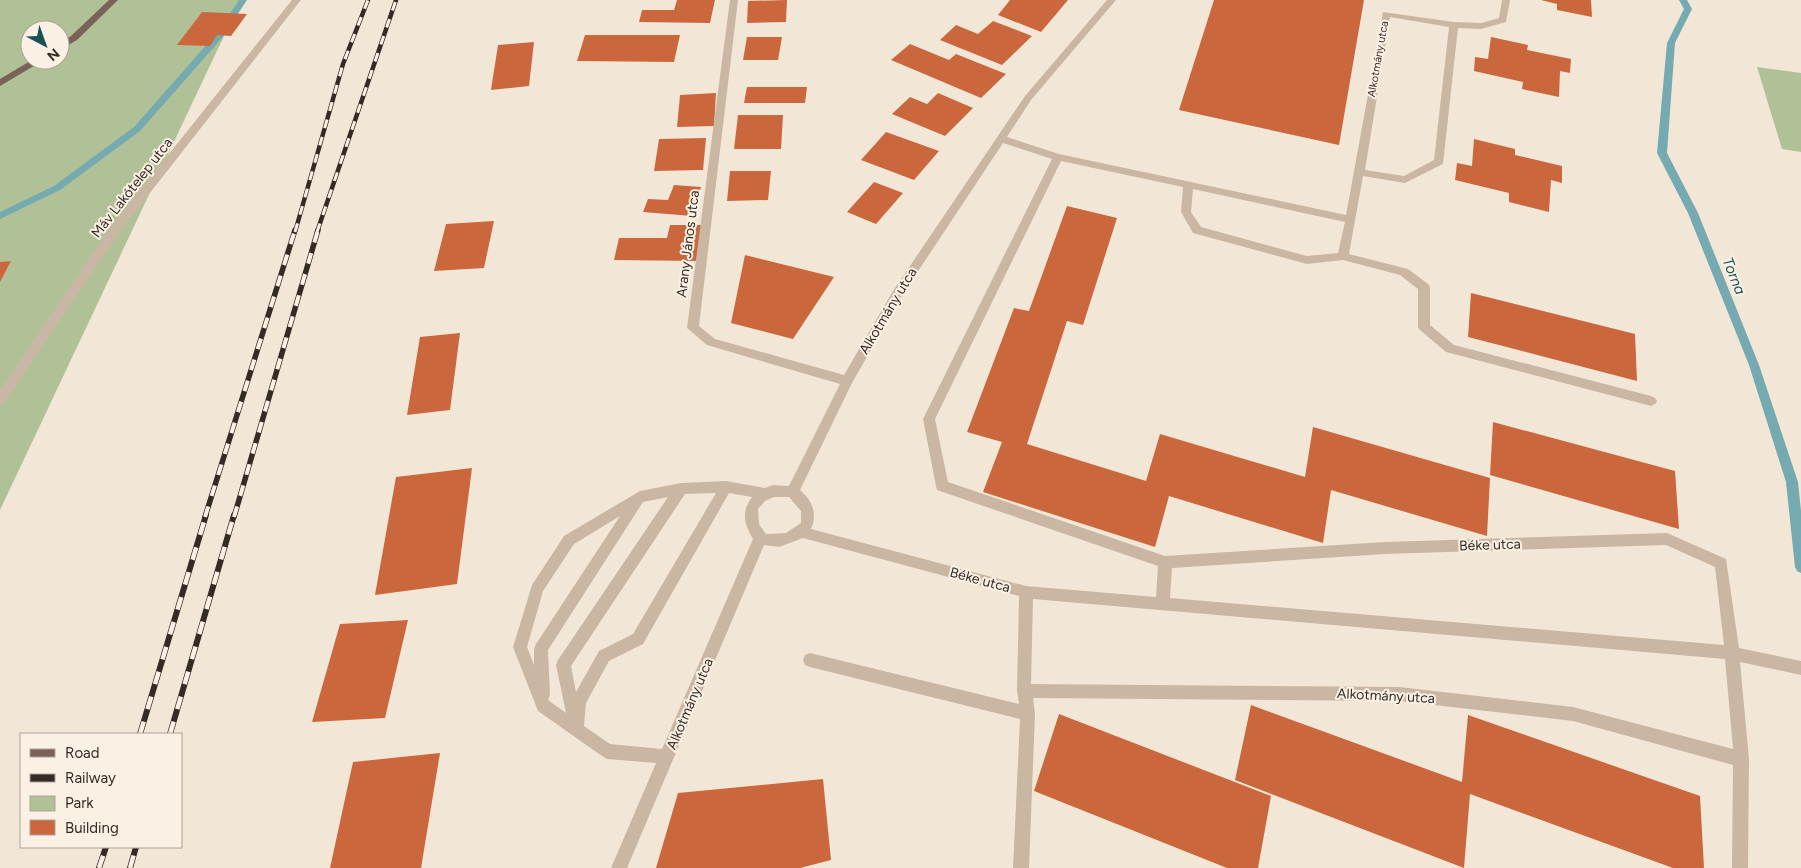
<svg xmlns="http://www.w3.org/2000/svg" width="1801" height="868" font-family="Figtree,sans-serif">
<rect width="100%" height="100%" fill="#f2e7d7"/>
<g fill="#b1c197" fill-rule="evenodd">
<path d="M 0,0 L 241,0 L 0,510 ZM 30,30 L 60,30 L 60,60 L 30,60 Z"/>
<polygon points="1757,67 1801,73 1801,152 1782,149"/>
</g>
<g fill="none" stroke-linecap="round" stroke-linejoin="round">
<g fill="#75aab0" fill-rule="evenodd">
<polygon points="239,0 247,0 222,38 140,131 60,190 0,219 0,212 54,186 134,127 216,34"/>
<polygon points="1679,0 1687,0 1692,9 1675,43 1667,153 1698,213 1759,365 1798,482 1801,511 1801,573 1797,571 1795,567 1786,482 1749,365 1688,213 1657,153 1667,43 1684,9"/>
</g>
</g>
<g fill="#cb673c">
<polygon points="677,0 715,0 710,23 639,22 642,10 674,10"/>
<polygon points="787,0 786,22 747,23 748,1"/>
<polygon points="1010,0 1068,0 1041,32 998,15"/>
<polygon points="1214,0 1364,0 1339,145 1179,110"/>
<polygon points="1541,0 1591,0 1592,17 1557,10 1557,4"/>
<polygon points="202,12 247,14 231,36 217,35 210,46 177,45"/>
<polygon points="993,21 1032,36 1002,65 940,40 956,25 978,34"/>
<polygon points="585,35 680,35 674,62 577,61"/>
<polygon points="747,37 782,37 778,60 743,60"/>
<polygon points="1491,37 1528,45 1527,50 1571,59 1570,73 1560,71 1559,97 1522,89 1523,82 1474,71 1475,57 1488,59"/>
<polygon points="534,42 529,86 491,90 498,45"/>
<polygon points="910,44 949,60 956,54 1006,74 981,98 891,60"/>
<polygon points="747,87 807,87 805,103 744,103"/>
<polygon points="716,93 714,126 677,127 680,95"/>
<polygon points="938,93 973,108 945,136 892,114 910,97 927,104"/>
<polygon points="738,115 783,115 781,149 734,149"/>
<polygon points="886,132 939,151 914,180 861,160"/>
<polygon points="706,138 703,170 654,171 659,139"/>
<polygon points="1474,139 1515,149 1515,155 1562,166 1562,183 1551,180 1549,212 1509,202 1509,193 1455,180 1457,163 1472,166"/>
<polygon points="730,171 771,171 768,200 727,201"/>
<polygon points="874,182 903,193 876,224 847,212"/>
<polygon points="674,185 701,187 692,216 643,212 648,199 668,200"/>
<polygon points="1067,206 1117,218 1083,325 1067,321 1027,444 1146,481 1160,434 1305,477 1313,427 1490,478 1487,536 1331,490 1323,543 1169,496 1155,547 983,492 1002,442 967,432 1014,308 1029,311"/>
<polygon points="494,221 484,268 434,271 446,224"/>
<polygon points="670,225 703,225 697,261 614,260 619,238 667,238"/>
<polygon points="745,255 834,277 793,339 731,323"/>
<polygon points="11,261 0,282 0,262"/>
<polygon points="1471,293 1635,334 1637,381 1468,337"/>
<polygon points="460,333 450,410 407,415 420,337"/>
<polygon points="1493,422 1675,471 1679,529 1490,475"/>
<polygon points="472,468 457,584 375,595 396,477"/>
<polygon points="408,620 385,718 312,722 340,624"/>
<polygon points="1251,705 1462,782 1468,715 1700,796 1704,868 1673,868 1470,794 1464,868 1235,780"/>
<polygon points="1059,714 1271,796 1258,868 1227,868 1034,791"/>
<polygon points="440,753 421,868 330,868 353,762"/>
<polygon points="823,779 831,860 800,868 656,868 678,793"/>
</g>
<g fill="none" stroke-linecap="round" stroke-linejoin="round">
<g fill="#cab7a3" fill-rule="evenodd">
<polygon points="292,0 301,0 121,230 4,403 0,405 0,390 113,224"/>
<path d="M 730,0 L 738,0 L 699,326 L 715,339 L 844,375 L 893,291 L 1025,96 L 1107,0 L 1116,0 L 1031,100 L 1007,137 L 1059,154 L 1346,215 L 1383,12 L 1454,22 L 1481,23 L 1499,18 L 1502,0 L 1510,0 L 1506,22 L 1481,29 L 1458,28 L 1443,164 L 1405,183 L 1363,176 L 1349,254 L 1408,269 L 1428,284 L 1430,287 L 1430,325 L 1454,345 L 1651,396 L 1655,398 L 1657,401 L 1655,404 L 1651,406 L 1446,352 L 1420,330 L 1418,327 L 1418,289 L 1400,275 L 1343,260 L 1307,264 L 1193,233 L 1181,212 L 1183,187 L 1061,161 L 935,419 L 948,482 L 1165,556 L 1385,542 L 1667,533 L 1726,559 L 1739,648 L 1801,661 L 1801,675 L 1740,662 L 1749,759 L 1748,868 L 1732,868 L 1733,765 L 1573,721 L 1399,701 L 1033,698 L 1035,714 L 1029,868 L 1013,868 L 1020,719 L 810,667 L 805,665 L 803,660 L 805,655 L 810,653 L 1019,704 L 1017,691 L 1019,596 L 803,538 L 779,547 L 764,545 L 627,868 L 611,868 L 656,763 L 607,759 L 602,756 L 538,711 L 513,647 L 532,585 L 564,536 L 640,491 L 681,483 L 726,481 L 765,488 L 773,485 L 789,486 L 840,384 L 707,345 L 687,328 ZM 1390,17 L 1449,27 L 1434,160 L 1404,176 L 1365,170 ZM 1003,143 L 1052,159 L 923,419 L 936,486 L 937,490 L 1158,566 L 1156,597 L 1026,586 L 811,529 C 818,514 812,500 800,490 L 852,383 L 901,297 ZM 1193,189 L 1345,222 L 1338,253 L 1307,256 L 1201,227 L 1191,212 ZM 716,493 L 633,634 L 599,651 L 576,692 L 571,666 L 685,494 ZM 729,493 L 752,497 C 741,512 744,524 753,539 L 662,749 L 610,744 L 584,726 L 586,703 L 609,661 L 643,644 ZM 668,497 L 558,660 L 556,665 L 566,713 L 548,700 L 550,695 L 548,650 L 643,502 ZM 774,497 L 789,497 L 801,511 L 801,523 L 786,533 L 766,534 L 759,524 L 758,509 L 765,501 ZM 620,516 L 536,644 L 534,649 L 534,665 L 527,647 L 543,591 L 574,544 ZM 1666,545 L 1715,567 L 1724,645 L 1170,598 L 1172,568 L 1385,554 ZM 1033,599 L 1725,659 L 1733,749 L 1573,707 L 1399,687 L 1031,684 Z"/>
</g>
<g fill="#786356" fill-rule="evenodd">
<polygon points="109,0 118,0 77,40 60,50 60,43 71,36"/>
<polygon points="32,60 44,60 0,86 0,79"/>
</g>
<defs>
<g id="rail-far2">
<polyline points="295,232 343,64 368,0"/>
<polyline points="317,232 396,0"/>
</g>
<g id="rail-far1">
<polyline points="205,517 295,230"/>
<polyline points="234,517 318,230"/>
</g>
<g id="rail">
<polyline points="140,734 206,515"/>
<polyline points="170,734 234,515"/>
<polyline points="99,868 106,847"/>
<polyline points="130,868 136,847"/>
</g>
</defs>
<use href="#rail-far2" stroke="#352b25" stroke-width="4.5"/>
<use href="#rail-far1" stroke="#352b25" stroke-width="5.5"/>
<use href="#rail" stroke="#352b25" stroke-width="6"/>
<use href="#rail-far2" stroke="#faf1e4" stroke-width="3" stroke-dasharray="9" stroke-linecap="butt"/>
<use href="#rail-far1" stroke="#faf1e4" stroke-width="4" stroke-dasharray="11" stroke-linecap="butt"/>
<use href="#rail" stroke="#faf1e4" stroke-width="4.5" stroke-dasharray="13" stroke-linecap="butt"/>
</g>
<g text-anchor="middle" dominant-baseline="central" stroke-width="4" stroke-linejoin="round" paint-order="stroke">
<g font-size="11" fill="#352b25" stroke="#faf1e4">
<text transform="translate(1378 59) rotate(-80)">Alkotmány utca</text>
</g>
<g font-size="14" fill="#352b25" stroke="#faf1e4">
<text transform="translate(132 188) rotate(-52)">Máv Lakótelep utca</text>
<text transform="translate(688 244) rotate(-83)">Arany János utca</text>
<text transform="translate(888 311) rotate(-59)">Alkotmány utca</text>
<text transform="translate(1490 545) rotate(-2)">Béke utca</text>
<text transform="translate(980 580) rotate(15)">Béke utca</text>
<text transform="translate(1386 696) rotate(3)">Alkotmány utca</text>
<text transform="translate(690 704) rotate(-67)">Alkotmány utca</text>
</g>
<g font-size="15" font-style="italic" fill="#1a5058" stroke="#faf1e4">
<text transform="translate(1734 276) rotate(68)">Torna</text>
</g>
</g>
<rect x="20" y="733" width="162" height="115" fill="#faf1e4" stroke="#aba298"/>
<rect x="30" y="749" width="25" height="8" fill="#786356" stroke="#aba298"/>
<text x="65" y="758" font-size="15" fill="#352b25">Road</text>
<rect x="30" y="774" width="25" height="8" fill="#352b25" stroke="#aba298"/>
<text x="65" y="783" font-size="15" fill="#352b25">Railway</text>
<rect x="30" y="796" width="25" height="15" fill="#b1c197" stroke="#aba298"/>
<text x="65" y="808" font-size="15" fill="#352b25">Park</text>
<rect x="30" y="820" width="25" height="15" fill="#cb673c" stroke="#aba298"/>
<text x="65" y="833" font-size="15" fill="#352b25">Building</text>
<g transform="translate(45 45) rotate(139)"><circle r="24" fill="#faf1e4" stroke="#aba298"/>
<path d="M0-4L9 19L0 12L-9 19Z" fill="#1a5058"/>
<text y="-8" font-size="14" font-weight="bold" text-anchor="middle" fill="#352b25">N</text>
</g>
</svg>
